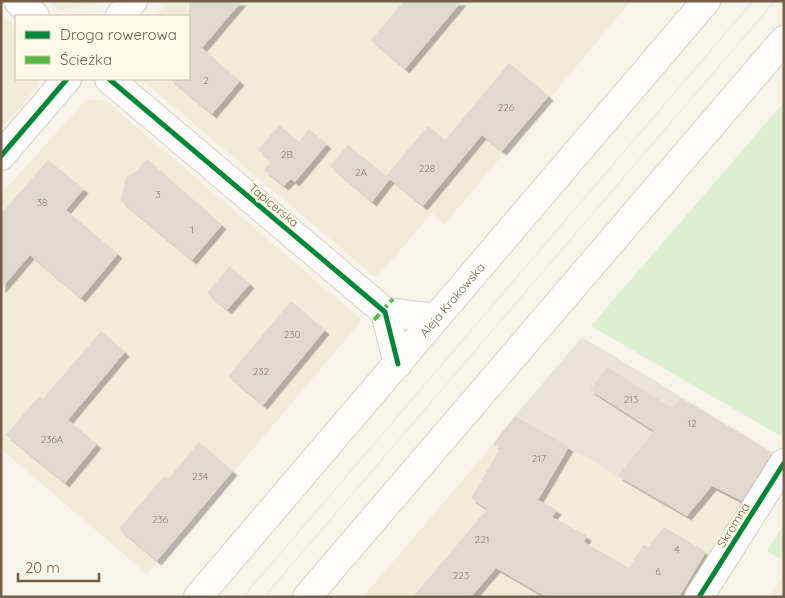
<svg xmlns="http://www.w3.org/2000/svg" width="785" height="598" font-family="Quicksand,sans-serif">
<defs>
<filter id="shadow"><feDropShadow dx="4.5" dy="4.5" stdDeviation="0" flood-color="#0004"/></filter>
</defs>
<rect width="100%" height="100%" fill="#f6f3e9"/>
<g fill="#f1ebd9">
<polygon points="50,1 105,1 60,10"/>
<polygon points="168,1 631,1 444,225 432,213 376,278 141,79 189,79 189,16 156,16"/>
<polygon points="1,14 16,27 16,79 38,79 39,85 1,128"/>
<polygon points="87,99 106,101 362,320 147,574 1,449 1,194"/>
<polygon points="515,416 688,517 712,488 742,504 688,597 363,597 485,454"/>
<polygon points="784,574 784,597 770,597"/>
</g>
<polygon fill="#e8e4d9" points="582,337 778,455 742,504 712,488 688,517 515,416"/>
<g fill="#deeed3">
<polygon points="784,102 784,438 591,326"/>
<polygon points="784,524 784,561 767,551"/>
</g>
<g fill="#e0d9ce" filter="url(#shadow)">
<polygon points="189,1 242,1 202,48 240,81 212,114 170,79 189,79"/>
<polygon points="404,1 462,1 405,69 371,40"/>
<polygon points="509,63 549,96 502,151 482,135 423,206 390,179 372,202 330,166 348,145 386,176 428,126 445,140"/>
<polygon points="279,125 299,142 309,129 327,144 295,182 291,179 284,186 264,170 271,161 258,150"/>
<polygon points="147,159 222,225 192,260 121,201 126,177 137,171"/>
<polygon points="48,160 84,189 66,210 118,254 81,298 30,255 1,289 1,214"/>
<polygon points="230,266 250,284 227,310 207,293"/>
<polygon points="291,301 325,330 263,405 228,376"/>
<polygon points="101,331 125,352 68,420 97,444 65,483 6,435 39,396 43,399"/>
<polygon points="607,367 672,408 681,398 772,453 742,501 712,486 687,516 618,476 654,431 590,390"/>
<polygon points="515,416 569,447 538,500 557,510 552,517 587,536 584,542 629,568 643,545 648,547 664,527 706,552 679,597 546,597 496,568 471,597 413,597 487,509 471,498 500,449 493,444"/>
<polygon points="199,442 233,471 157,561 119,529 163,477 169,478"/>
</g>
<g fill="none" stroke-linecap="round" stroke-linejoin="round">
<defs>
<g id="street">
<polyline points="18,1 35,16"/>
<polyline points="120,16 133,1"/>
<polyline points="109,79 385,312 398,364"/>
<polyline points="1,156 67,79"/>
<polyline points="385,312 436,318"/>
<polyline points="699,597 784,463"/>
</g>
<g id="secondary">
<path id="s1" d="M 198,597 L 706,1"/>
<polyline points="307,597 784,40"/>
</g>
</defs>
<use href="#street" stroke="#d4cfc6" stroke-width="30"/>
<use href="#secondary" stroke="#d6d0c7" stroke-width="30"/>
<use href="#street" stroke="#fefdfc" stroke-width="28"/>
<use href="#secondary" stroke="#fefdfc" stroke-width="28"/>
<g stroke="#e5e2e4" stroke-width="1">
<polyline points="243,597 753,1"/>
<polyline points="264,597 775,1"/>
</g>
<polyline stroke="#58b947" stroke-width="4" stroke-dasharray="8 4" stroke-linecap="butt" points="374,320 393,299"/>
<defs>
<g id="cycleway">
<polyline points="109,79 385,312 398,364"/>
<polyline points="1,156 67,79"/>
<polyline points="699,597 784,463"/>
</g>
</defs>
<use href="#cycleway" stroke="#fff9e9" stroke-width="8"/>
<use href="#cycleway" stroke="#00873e" stroke-width="5"/>
</g>
<g text-anchor="middle" dominant-baseline="central" stroke-width="4" stroke-linejoin="round" paint-order="stroke">
<g font-size="10" fill="#90806d">
<text x="206" y="80">2</text>
<text x="506" y="107">226</text>
<text x="287" y="154">2B</text>
<text x="427" y="168">228</text>
<text x="361" y="172">2A</text>
<text x="158" y="194">3</text>
<text x="42" y="202">38</text>
<text x="192" y="229">1</text>
<text x="292" y="334">230</text>
<text x="261" y="371">232</text>
<text x="631" y="399">213</text>
<text x="692" y="423">12</text>
<text x="52" y="439">236A</text>
<text x="539" y="458">217</text>
<text x="200" y="476">234</text>
<text x="160" y="519">236</text>
<text x="482" y="539">221</text>
<text x="677" y="549">4</text>
<text x="658" y="571">6</text>
<text x="461" y="575">223</text>
</g>
<g font-size="12" fill="#735f49" stroke="#fff9e9">
<text transform="translate(274 205) rotate(40)">Tapicerska</text>
<text stroke="none"><textPath href="#s1" startOffset="391">Aleja Krakowska</textPath></text>
<text transform="translate(733 525) rotate(-58)">Skromna</text>
</g>
</g>
<rect width="785" height="598" fill="none" stroke="#735f49" stroke-width="5"/>
<rect x="15" y="15" width="175" height="65" fill="#fff9e9" stroke="#c7bba9"/>
<rect x="25" y="31" width="25" height="8" fill="#00873e" stroke="#c7bba9"/>
<text x="60" y="40" font-size="15" fill="#735f49">Droga rowerowa</text>
<rect x="25" y="56" width="25" height="8" fill="#58b947" stroke="#c7bba9"/>
<text x="60" y="65" font-size="15" fill="#735f49">Ścieżka</text>
<path d="M18 573v8h81v-8" fill="none" stroke="#735f49" stroke-width="2.5"/>
<text x="25" y="573" font-size="15" fill="#735f49" stroke="#fff9e9" stroke-width="4" paint-order="stroke">20 m</text>
</svg>
